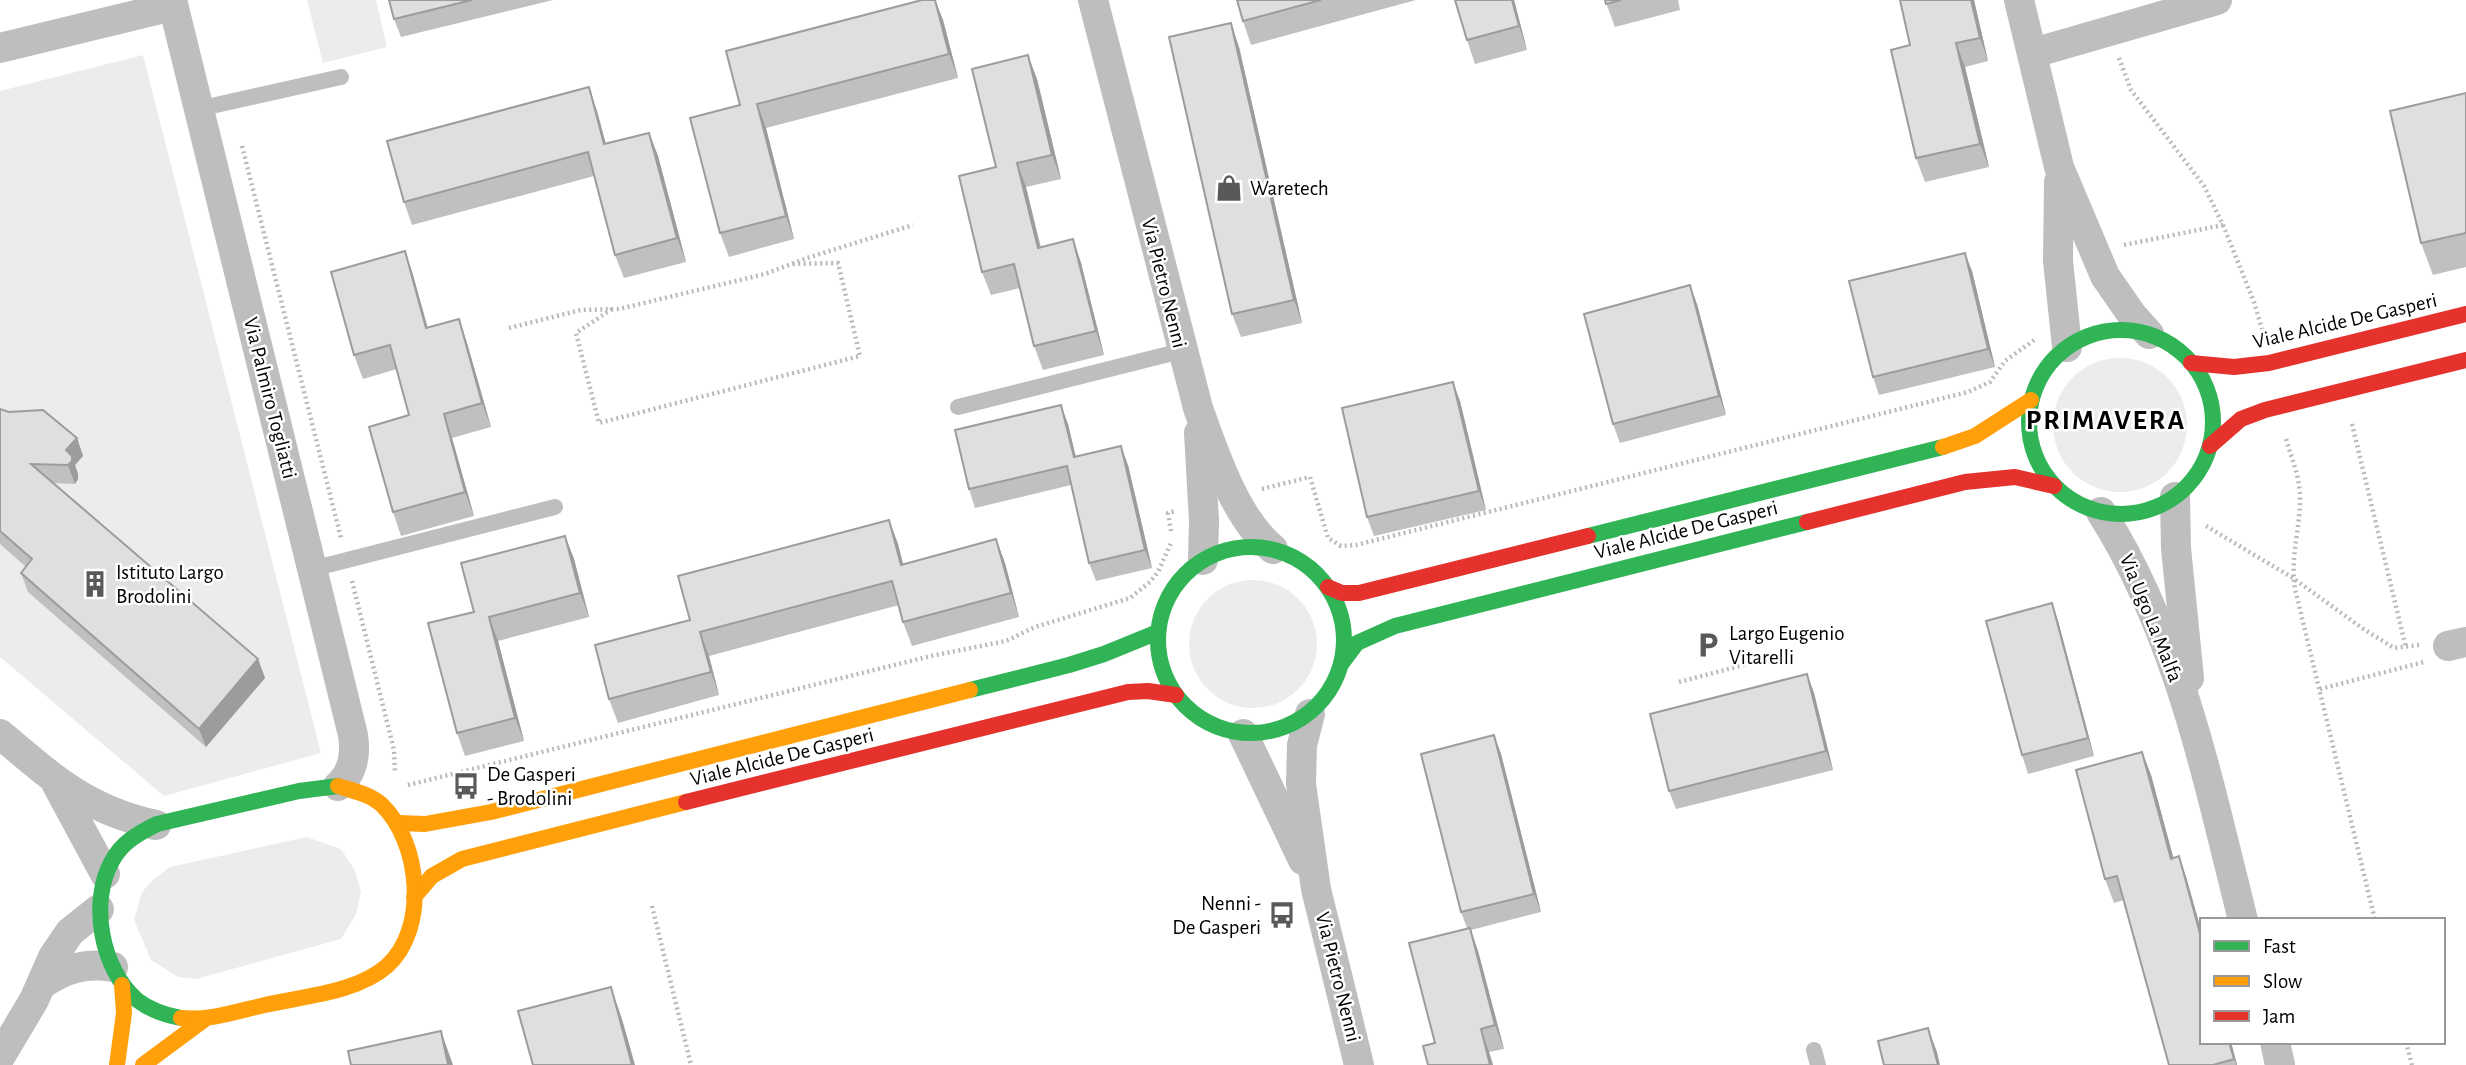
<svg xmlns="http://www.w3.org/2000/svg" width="2466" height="1065" font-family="'Alegreya Sans',sans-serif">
<rect width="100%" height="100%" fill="#fff"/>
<g fill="#ececec">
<polygon points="307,0 376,0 387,47 323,63"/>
<polygon points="143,55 321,753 164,796 0,657 0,91"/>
<circle cx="2120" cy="425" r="67"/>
<circle cx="1253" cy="644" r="64"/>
<polygon points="307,837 341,849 354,869 361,891 356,914 341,939 196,979 178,977 151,960 134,920 142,892 153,880 170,867"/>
</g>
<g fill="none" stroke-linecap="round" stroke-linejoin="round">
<g stroke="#b9b9b9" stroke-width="4.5" stroke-dasharray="2 3.5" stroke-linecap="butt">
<polyline points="2119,58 2131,90 2204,186 2223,225 2124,245"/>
<polyline points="242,146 341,538"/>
<polyline points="2223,225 2254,302 2262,329"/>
<polyline points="612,309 576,333 599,423 860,356 838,263 791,264"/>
<polyline points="509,328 581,310 619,309 765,274 807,258 913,225"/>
<polyline points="2352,424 2406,648"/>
<path d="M 2286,439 C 2292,460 2300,477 2300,499 C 2300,529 2290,558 2295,589 L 2375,920"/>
<polyline points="1262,489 1310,477 1328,538 1341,546 1356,545 1968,392 1990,382 2005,361 2037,338"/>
<polyline points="2206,526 2293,578 2362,628 2394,648 2419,645"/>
<polyline points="1171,531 1168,513 1175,511"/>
<polyline points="352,581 394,750 395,773"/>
<polyline points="1679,682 1755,662"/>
<polyline points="2320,689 2424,662"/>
<polyline points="408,785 931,656 1006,641 1035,627 1130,598 1150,582 1158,572 1171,543"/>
<polyline points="652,906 691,1065"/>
<polyline points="2406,1042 2412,1065"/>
</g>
<g stroke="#bebebe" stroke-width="16">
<polyline points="198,109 341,77"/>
<polyline points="958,407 1181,351"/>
<polyline points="312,569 555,507"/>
<polyline points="1814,1050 1818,1065"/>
</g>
<g stroke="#bebebe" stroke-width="30">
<path d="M 172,0 L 353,735 C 356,755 353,773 338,786"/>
<path d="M 1093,0 L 1198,408 C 1214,453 1236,519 1273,549"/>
<polyline points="2019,0 2059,167 2105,276 2132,315 2149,334"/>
<polyline points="0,48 173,6"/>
<polyline points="2033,53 2217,0"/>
<polyline points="2059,182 2058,261 2067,347"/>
<polyline points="1199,433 1204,521 1203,560"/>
<polyline points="2175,497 2176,548 2189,678"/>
<path d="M 2101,512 C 2179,635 2208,781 2243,920"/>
<polyline points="2448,646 2466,642"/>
<polyline points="1310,714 1302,745 1301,784 1316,889 1359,1065"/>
<path d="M 0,734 C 52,778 87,810 156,825"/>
<polyline points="1243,734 1303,860"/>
<polyline points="56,783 105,874"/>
<path d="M 42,984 C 65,969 85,962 113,967"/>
<polyline points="2275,1042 2280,1065"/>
<polyline points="0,1057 34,1000 53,957 70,932 99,909"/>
</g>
<g stroke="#30b455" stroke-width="16">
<circle cx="2121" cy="422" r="92"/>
<polyline points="1588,536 1943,447"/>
<circle cx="1251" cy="640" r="93"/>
<polyline points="1342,663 1357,643 1395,626 1807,522"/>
<polyline points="970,690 1069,665 1104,654 1158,632"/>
<path d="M 181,1018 C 165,1015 150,1010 137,1000 C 101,969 89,902 112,861 C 122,842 139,833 157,824 L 299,791 L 338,786"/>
</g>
<g stroke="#ff9f0a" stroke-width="16">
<polyline points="1943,447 1975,436 2031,400"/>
<polyline points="398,823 425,824 491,812 970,690"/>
<polyline points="414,897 432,876 462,859 686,802"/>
<path d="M 181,1018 C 210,1021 238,1011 265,1005 C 304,996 356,993 387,966 C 429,928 420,842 382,805 C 370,794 353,791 338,786"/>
<polyline points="117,1065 124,1013 122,985"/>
<polyline points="143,1065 205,1019"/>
</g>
<g stroke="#e5322d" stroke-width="16">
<polyline points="2191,363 2234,367 2269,363 2466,314"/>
<polyline points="2210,446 2241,419 2265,410 2466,360"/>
<polyline points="1807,522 1965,482 2015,477 2054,486"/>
<polyline points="1328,587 1342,593 1359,593 1588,536"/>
<polyline points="686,802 1128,692 1148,691 1176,695"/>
</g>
</g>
<g fill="#c0c0c0">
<polygon points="389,0 553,0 401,37 394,19"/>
<polygon points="935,0 943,20 958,78 766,128 794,239 729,257 720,233 740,105"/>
<polygon points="1237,0 1416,0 1251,45 1243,21"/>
<polygon points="1514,0 1527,50 1475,64 1467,40"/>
<polygon points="1605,0 1678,0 1680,10 1615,27"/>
<polygon points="1974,0 1988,61 1965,67 1989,167 1925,182 1916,158 1910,45"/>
<polygon points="1239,47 1302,323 1241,337 1232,314"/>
<polygon points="1037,79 1061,179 1026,187 1041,247 1073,239 1081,263 1104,355 1043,370 1034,346 1020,288 991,295 982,272 996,167"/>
<polygon points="2466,93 2466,267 2433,275 2421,243"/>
<polygon points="597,111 606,144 649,133 658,156 686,262 624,278 615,255 594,176 412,225 404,202"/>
<polygon points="405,251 413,275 428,328 459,319 467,343 491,427 452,438 474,516 401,536 393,512 409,415 397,369 363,379 354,355"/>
<polygon points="1972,271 1995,367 1879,395 1873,377"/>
<polygon points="1697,304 1726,415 1620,443 1613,424"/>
<polygon points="1460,401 1486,510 1374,536 1367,517"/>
<polygon points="0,409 77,438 83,456 75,465 78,474 78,479 75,484 53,483 258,659 265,678 206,747 28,592 21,573 26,567 0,544"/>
<polygon points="1068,424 1076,457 1128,465 1152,568 1096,581 1089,563 1071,485 975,508 969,489"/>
<polygon points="889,520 898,544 903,564 996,539 1005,563 1019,617 912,646 903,622 899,605 709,656 719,695 618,723 609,699 690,620"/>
<polygon points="565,536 574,559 589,617 498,641 524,741 465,756 457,733 474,612"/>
<polygon points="2058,621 2094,756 2028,774 2022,755"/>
<polygon points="1807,674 1814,693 1833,770 1676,809 1669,791"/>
<polygon points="1494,735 1501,754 1541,912 1471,930 1478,951 1504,1049 1489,1052 1493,1065 1428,1065 1467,928 1461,912"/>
<polygon points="2142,752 2151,775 2173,858 2179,856 2187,880 2202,1042 2231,1042 2237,1065 2169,1065 2124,900 2114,903 2105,879"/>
</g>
<g fill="#9c9c9c">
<polygon points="935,0 943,20 958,78 949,54"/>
<polygon points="1512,0 1514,0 1527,50 1519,26"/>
<polygon points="1971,0 1974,0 1988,61 1980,38"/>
<polygon points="1231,23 1239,47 1302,323 1294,300"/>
<polygon points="1956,43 1965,67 1989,167 1980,144"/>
<polygon points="1028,55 1037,79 1061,179 1052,155"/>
<polygon points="589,87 597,111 612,168 604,144"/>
<polygon points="757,104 766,128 794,239 786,216"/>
<polygon points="649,133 658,156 686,262 677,238"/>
<polygon points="1017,163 1026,187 1046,272 1038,248"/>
<polygon points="1073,239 1081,263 1104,355 1096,331"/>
<polygon points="405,251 413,275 434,352 426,328"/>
<polygon points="1965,253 1972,271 1995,367 1988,349"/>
<polygon points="1690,285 1697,304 1726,415 1719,396"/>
<polygon points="459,319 467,343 491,427 482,403"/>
<polygon points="1453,382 1460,401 1486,510 1479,491"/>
<polygon points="1061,405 1068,424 1080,476 1074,457"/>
<polygon points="444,414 452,438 474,516 465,492"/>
<polygon points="77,438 83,456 75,465 78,474 78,479 75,484 68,465 66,450"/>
<polygon points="1121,446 1128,465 1152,568 1145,550"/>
<polygon points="889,520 898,544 909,588 901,565"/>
<polygon points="565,536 574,559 589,617 580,593"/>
<polygon points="996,539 1005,563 1019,617 1011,593"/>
<polygon points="2052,603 2058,621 2094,756 2088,738"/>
<polygon points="489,617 498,641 524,741 515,718"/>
<polygon points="700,632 709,656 719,695 711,672"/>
<polygon points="258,659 265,678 206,747 199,729"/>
<polygon points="1807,674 1814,693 1833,770 1826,751"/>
<polygon points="1494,735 1501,754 1541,912 1534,894"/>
<polygon points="2142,752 2151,775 2180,882 2171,859"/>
<polygon points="2179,856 2187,880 2202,933 2202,941"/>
<polygon points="1470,928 1478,951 1504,1049 1495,1025"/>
<polygon points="611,987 622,1019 635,1065 632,1065"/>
<polygon points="1928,1028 1937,1052 1940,1065 1938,1065"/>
<polygon points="1481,1029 1489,1052 1493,1065 1490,1065"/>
<polygon points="441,1031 453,1065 448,1065"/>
<polygon points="2229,1042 2231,1042 2237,1065 2236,1065"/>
</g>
<g fill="#dfdfdf" stroke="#9c9c9c" stroke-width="2">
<polygon points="389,0 472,0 394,19"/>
<polygon points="922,0 935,0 949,54 757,104 786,216 720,233 690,118 740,105 726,51"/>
<polygon points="1237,0 1321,0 1243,21"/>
<polygon points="1455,0 1512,0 1519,26 1467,40"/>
<polygon points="1605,0 1621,0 1606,4"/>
<polygon points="1900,0 1971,0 1980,38 1956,43 1980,144 1916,158 1891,50 1910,45"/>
<polygon points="1231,23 1294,300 1232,314 1169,37"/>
<polygon points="1028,55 1052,155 1017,163 1038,248 1073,239 1096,331 1034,346 1014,264 982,272 959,176 996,167 972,69"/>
<polygon points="589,87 604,144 649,133 677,238 615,255 588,152 404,202 387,141"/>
<polygon points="2466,93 2466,233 2421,243 2390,111"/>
<polygon points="405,251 426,328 459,319 482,403 444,414 465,492 393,512 369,427 409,415 390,345 354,355 331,272"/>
<polygon points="1965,253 1988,349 1873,377 1849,281"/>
<polygon points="1690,285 1719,396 1613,424 1584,314"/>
<polygon points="1453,382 1479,491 1367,517 1342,408"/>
<polygon points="1061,405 1074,457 1121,446 1145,550 1089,563 1067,466 969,489 955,430"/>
<polygon points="0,409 9,412 43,410 77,438 66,450 72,456 72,461 68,465 31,464 258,659 199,729 21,573 32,559 0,531"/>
<polygon points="889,520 901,565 996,539 1011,593 903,622 892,581 700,632 711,672 609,699 595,645 690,620 678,576"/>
<polygon points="565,536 580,593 489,617 515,718 457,733 428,623 474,612 461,563"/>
<polygon points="2052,603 2088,738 2022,755 1986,621"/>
<polygon points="1807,674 1826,751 1669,791 1650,714"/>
<polygon points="1494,735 1534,894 1461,912 1421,754"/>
<polygon points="2142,752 2171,859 2179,856 2202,941 2202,1042 2229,1042 2234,1059 2213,1065 2169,1065 2117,876 2105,879 2076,770"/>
<polygon points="1470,928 1495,1025 1481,1029 1490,1065 1428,1065 1423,1046 1435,1043 1409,943"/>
<polygon points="611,987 632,1065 533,1065 518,1011"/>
<polygon points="1928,1028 1938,1065 1884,1065 1878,1041"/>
<polygon points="441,1031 448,1065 351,1065 348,1051"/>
</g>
<defs>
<symbol id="shop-bare" viewBox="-9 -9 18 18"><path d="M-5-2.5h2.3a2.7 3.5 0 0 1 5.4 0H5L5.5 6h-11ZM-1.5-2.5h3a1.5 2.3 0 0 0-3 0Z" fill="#595959" stroke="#fff" stroke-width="2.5" paint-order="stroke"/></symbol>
<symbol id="building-bare" viewBox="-9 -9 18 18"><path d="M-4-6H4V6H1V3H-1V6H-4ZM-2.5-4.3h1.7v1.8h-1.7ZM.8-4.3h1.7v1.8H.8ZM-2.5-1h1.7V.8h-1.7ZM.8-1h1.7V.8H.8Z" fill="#595959" stroke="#fff" stroke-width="2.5" paint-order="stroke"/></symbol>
<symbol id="parking-bare" viewBox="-9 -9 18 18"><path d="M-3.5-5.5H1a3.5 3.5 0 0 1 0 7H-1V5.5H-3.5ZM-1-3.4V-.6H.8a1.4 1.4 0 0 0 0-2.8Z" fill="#595959" stroke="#fff" stroke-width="2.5" paint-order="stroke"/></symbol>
<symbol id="bus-bare" viewBox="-9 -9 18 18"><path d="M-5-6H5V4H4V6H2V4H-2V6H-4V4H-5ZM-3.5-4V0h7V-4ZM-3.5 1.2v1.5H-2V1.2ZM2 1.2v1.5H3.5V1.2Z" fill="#595959" stroke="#fff" stroke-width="2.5" paint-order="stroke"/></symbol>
</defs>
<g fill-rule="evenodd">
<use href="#shop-bare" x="1210" y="169" width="38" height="38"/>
<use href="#building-bare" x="76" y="565" width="38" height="38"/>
<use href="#parking-bare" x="1689" y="626" width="38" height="38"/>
<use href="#bus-bare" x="447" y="767" width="38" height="38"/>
<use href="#bus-bare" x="1263" y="896" width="38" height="38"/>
</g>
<g text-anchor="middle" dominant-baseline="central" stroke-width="5" stroke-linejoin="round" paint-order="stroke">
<g font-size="21" fill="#000" stroke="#fff" text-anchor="start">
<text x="1250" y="188">Waretech</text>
<text x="116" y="572">Istituto Largo<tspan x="116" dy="24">Brodolini</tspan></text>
<text x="1729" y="633">Largo Eugenio<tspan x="1729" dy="24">Vitarelli</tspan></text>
<text x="487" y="774">De Gasperi<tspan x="487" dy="24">- Brodolini</tspan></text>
<text x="1261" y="903" text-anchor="end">Nenni -<tspan x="1261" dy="24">De Gasperi</tspan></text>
</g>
<g font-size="21" fill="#000" stroke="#fff">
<text transform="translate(1164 283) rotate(76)">Via Pietro Nenni</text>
<text transform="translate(2345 321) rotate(-13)">Viale Alcide De Gasperi</text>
<text transform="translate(270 398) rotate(76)">Via Palmiro Togliatti</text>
<text transform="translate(1686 530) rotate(-14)">Viale Alcide De Gasperi</text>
<text transform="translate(2151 618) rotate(68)">Via Ugo La Malfa</text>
<text transform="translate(782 757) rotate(-14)">Viale Alcide De Gasperi</text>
<text transform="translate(1338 977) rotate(76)">Via Pietro Nenni</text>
</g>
<g font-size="28" font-weight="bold" letter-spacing="2" fill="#000" stroke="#fff">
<text x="2106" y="421">PRIMAVERA</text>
</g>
</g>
<rect x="2200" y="918" width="245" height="126" fill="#ffffff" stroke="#999999" stroke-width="2"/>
<rect x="2214" y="941" width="35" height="10" fill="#30b455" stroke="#999999" stroke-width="2"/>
<text x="2263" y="953" font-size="21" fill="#000000">Fast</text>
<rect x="2214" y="976" width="35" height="10" fill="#ff9f0a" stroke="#999999" stroke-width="2"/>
<text x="2263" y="988" font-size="21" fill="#000000">Slow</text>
<rect x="2214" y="1011" width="35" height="10" fill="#e5322d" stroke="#999999" stroke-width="2"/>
<text x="2263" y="1023" font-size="21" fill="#000000">Jam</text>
</svg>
